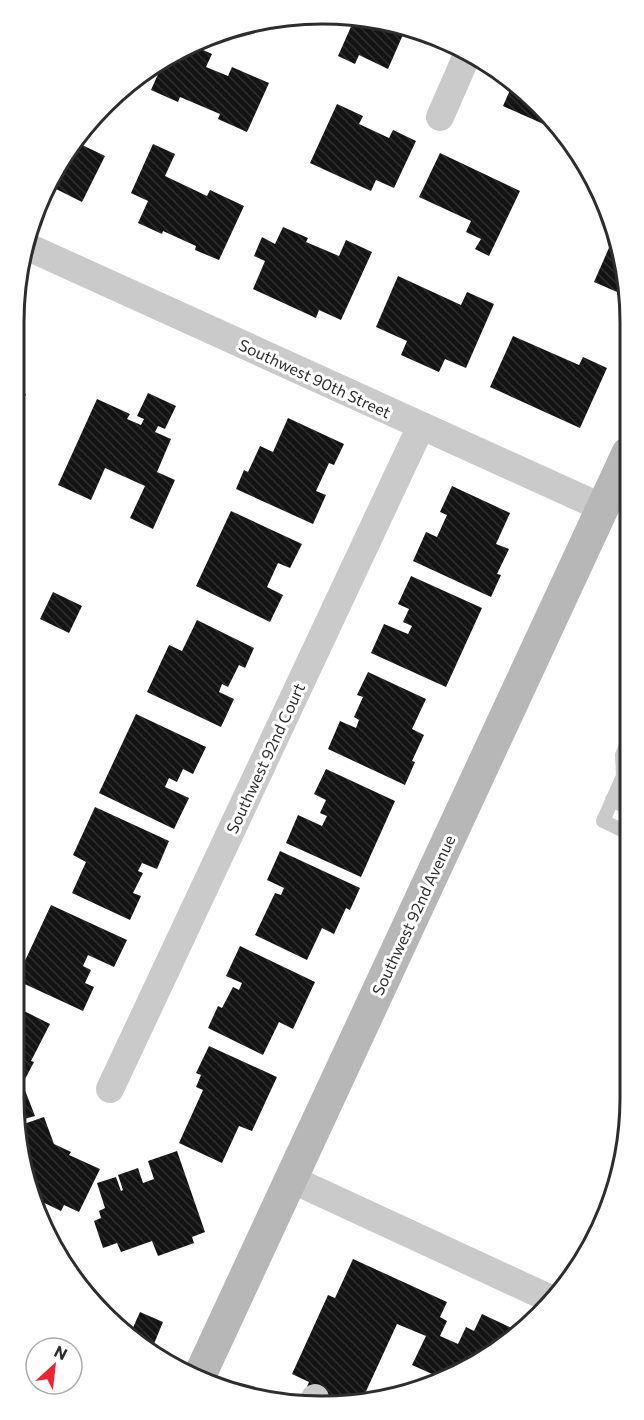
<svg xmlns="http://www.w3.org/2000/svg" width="644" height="1420" font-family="Commissioner,sans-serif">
<defs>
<pattern id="building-back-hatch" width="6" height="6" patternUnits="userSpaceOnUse" patternTransform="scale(1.5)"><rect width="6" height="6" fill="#141414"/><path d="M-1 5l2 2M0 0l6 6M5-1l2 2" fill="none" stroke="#2e2e2e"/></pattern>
</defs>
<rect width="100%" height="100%" fill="#fff"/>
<g fill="url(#building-back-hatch)">
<polygon points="354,20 405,30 388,69 359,55 355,64 338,56"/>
<polygon points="192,45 212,54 206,67 228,76 232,67 269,83 247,132 218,119 220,114 180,97 178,102 151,90 162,65"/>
<polygon points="514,81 560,127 559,131 503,106"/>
<polygon points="337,104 363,116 359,124 389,138 393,130 416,141 394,188 376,180 371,191 310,163"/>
<polygon points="78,143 105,156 82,202 52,187 57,179 55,178"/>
<polygon points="153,144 175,154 165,176 207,196 210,190 244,206 219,260 195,250 196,246 163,231 162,234 138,223 148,201 131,193"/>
<polygon points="440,153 520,191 489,256 475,249 481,239 466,232 471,221 419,197"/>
<polygon points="283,227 308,238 306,242 339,256 346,240 372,252 341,320 319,310 316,318 253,289 265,261 254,256 262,237 275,244"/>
<polygon points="615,234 628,281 628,286 624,295 594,282"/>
<polygon points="398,276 461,305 467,292 494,304 466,368 445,359 439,372 401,355 407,341 376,327"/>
<polygon points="513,336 579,365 583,357 607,368 580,428 490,387"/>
<polygon points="14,376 26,395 14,404"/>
<polygon points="148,393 176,406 165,429 158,426 155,432 171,439 157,472 175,480 153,529 130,518 145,486 105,468 91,500 58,485 97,399 130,414 127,419 141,425 144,419 137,416"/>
<polygon points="288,418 344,444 334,465 329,463 316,491 326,495 313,524 236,489 244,470 248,472 260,446 273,452"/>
<polygon points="452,486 510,513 496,544 509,549 497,574 501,575 491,597 413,561 426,532 437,537 447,515 440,512"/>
<polygon points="231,511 302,544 290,568 278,563 267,587 283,595 270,622 196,586"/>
<polygon points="411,576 482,608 446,687 371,653 384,624 408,634 412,626 403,622 409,609 398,604"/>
<polygon points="53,592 82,606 69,633 40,619"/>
<polygon points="197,620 254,648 245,668 239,665 228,687 222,684 219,692 234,699 221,727 147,692 169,645 182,651"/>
<polygon points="368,672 426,699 412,729 424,735 412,761 415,762 405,785 328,749 340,721 356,728 359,720 354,717 363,697 357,695"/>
<polygon points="136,714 206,747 193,774 183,769 177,782 169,778 165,787 189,798 174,829 99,793"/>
<polygon points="326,769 395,801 361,877 286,843 298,815 322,826 327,816 320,813 326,800 314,794"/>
<polygon points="95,807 169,841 157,869 142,863 138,871 143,873 133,893 141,896 130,920 72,893 86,862 73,855"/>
<polygon points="280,851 360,888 350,910 346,908 334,934 322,928 307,960 255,935 275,893 281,895 284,888 267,880"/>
<polygon points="51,905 127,940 114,967 88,955 83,966 91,970 85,983 94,987 83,1011 16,980"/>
<polygon points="240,946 315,982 293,1029 279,1022 263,1055 208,1028 218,1006 222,1008 233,987 239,990 242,983 226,976"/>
<polygon points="14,1006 50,1024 31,1061 34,1062 24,1081 21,1080 35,1116 17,1121 14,1098"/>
<polygon points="209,1046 277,1077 252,1131 239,1126 222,1163 179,1143 203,1090 196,1087 201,1075 196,1073"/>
<polygon points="44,1117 54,1144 71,1152 69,1155 100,1169 79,1212 64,1205 61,1211 30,1196 18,1126"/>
<polygon points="177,1151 205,1232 192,1237 194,1243 158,1256 152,1241 121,1252 117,1243 103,1248 94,1221 101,1218 99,1211 105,1208 97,1183 116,1177 121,1191 123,1190 118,1175 138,1168 143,1183 154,1179 148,1161"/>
<polygon points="353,1259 447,1302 440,1317 447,1321 440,1336 458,1344 466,1327 474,1331 482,1314 518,1331 476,1365 441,1378 412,1365 426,1336 397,1324 362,1400 350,1394 347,1401 331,1401 306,1389 309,1382 292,1374 328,1295 335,1298"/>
<polygon points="140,1312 163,1322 151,1351 124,1329 131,1332"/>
</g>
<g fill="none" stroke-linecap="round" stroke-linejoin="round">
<g stroke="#cacaca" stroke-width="14">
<polyline points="629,771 623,776 603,821 630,834"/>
<polyline points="623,776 622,755 629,739"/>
<polyline points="612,800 630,809"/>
</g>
<g stroke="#cacaca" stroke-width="28">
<polyline points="440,117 468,53"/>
<polyline points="28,247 603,508"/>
<polyline points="110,1089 421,426"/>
<polyline points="291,1179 555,1301"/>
<polyline points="314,1401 315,1398"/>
</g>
<polyline stroke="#b7b7b7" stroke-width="33" points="199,1377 628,453"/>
</g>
<g text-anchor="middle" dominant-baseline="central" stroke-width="6" stroke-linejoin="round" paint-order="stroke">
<g font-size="16" fill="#2d2d2d" stroke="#fff">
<text transform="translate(315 378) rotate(25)">Southwest 90th Street</text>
<text transform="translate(265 758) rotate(-65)">Southwest 92nd Court</text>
<text transform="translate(413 915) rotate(-65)">Southwest 92nd Avenue</text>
</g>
</g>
<path d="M0 0H644V1420H0ZM322 24H322A298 298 0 0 1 620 322V1098A298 298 0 0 1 322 1396H322A298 298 0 0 1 24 1098V322A298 298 0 0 1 322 24Z" fill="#fff" fill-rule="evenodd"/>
<path fill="none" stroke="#2d2d2d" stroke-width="3" d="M322 24H322A298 298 0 0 1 620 322V1098A298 298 0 0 1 322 1396H322A298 298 0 0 1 24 1098V322A298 298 0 0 1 322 24Z"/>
<g transform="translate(54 1366) rotate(27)"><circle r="28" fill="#ffffff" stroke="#ababab" stroke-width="1.5"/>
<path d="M0-4.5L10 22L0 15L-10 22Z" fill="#ee2431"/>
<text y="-9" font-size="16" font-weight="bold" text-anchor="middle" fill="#2d2d2d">N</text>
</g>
</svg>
